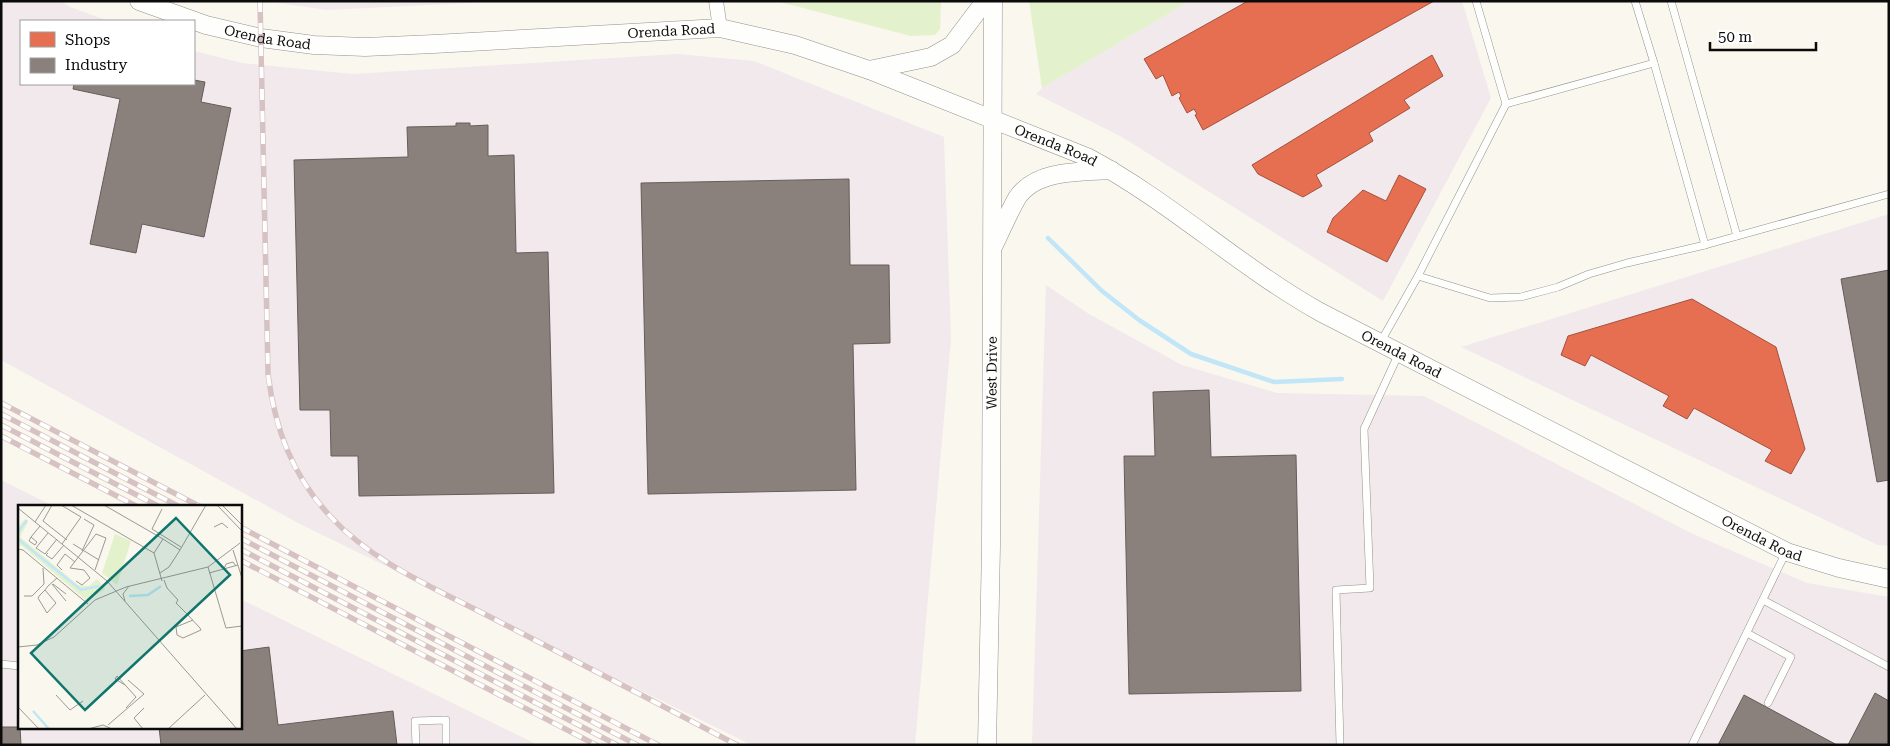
<svg xmlns="http://www.w3.org/2000/svg" width="1890" height="746" font-family="'Roboto Serif',serif">
<rect width="100%" height="100%" fill="#faf7ee"/>
<g fill="#f1e9ec">
<polygon points="1,1 61,1 70,7 109,21 21,21 21,84 194,84 194,51 242,63 353,74 677,54 754,61 944,137 951,339 915,745 752,745 298,523 1,360"/>
<polygon points="266,1 508,1 327,10"/>
<polygon points="1190,1 1462,1 1491,98 1383,301 1122,137 1036,94 1042,88"/>
<polygon points="1889,214 1889,546 1878,545 1461,347"/>
<polygon points="1046,285 1089,314 1182,365 1277,393 1424,396 1693,534 1807,583 1889,597 1889,745 1032,745"/>
<polygon points="1,480 53,506 19,506 19,727 240,727 240,599 538,745 1,745"/>
</g>
<g fill="#e3f1cc">
<polygon points="776,1 941,1 940,29 935,35 911,36"/>
<polygon points="1029,1 1190,1 1042,88"/>
</g>
<g fill="#e76f51" stroke="#a5513c">
<polygon points="1248,1 1434,1 1203,130 1195,115 1197,114 1194,109 1187,113 1179,98 1181,96 1179,92 1172,96 1163,75 1156,79 1144,59"/>
<polygon points="1432,55 1443,76 1404,100 1410,108 1369,133 1373,141 1316,175 1322,186 1303,197 1258,174 1252,165"/>
<polygon points="1399,175 1426,189 1387,262 1327,232 1333,218 1363,190 1386,201"/>
<polygon points="1692,299 1776,347 1805,449 1791,474 1765,461 1772,450 1694,408 1687,419 1663,406 1669,396 1591,355 1585,366 1561,355 1568,336"/>
</g>
<g fill="#8a817c" stroke="#645e5a">
<polygon points="194,80 205,82 201,102 231,108 204,237 142,224 136,253 90,244 120,99 73,89 74,84 194,84"/>
<polygon points="456,123 470,123 470,126 488,125 488,156 514,155 516,253 548,252 554,493 359,496 358,456 331,456 330,410 300,410 294,160 408,157 407,127 456,126"/>
<polygon points="849,179 850,265 889,265 890,343 853,344 856,490 648,494 641,183"/>
<polygon points="1889,270 1889,480 1877,482 1841,279"/>
<polygon points="1209,390 1211,457 1296,455 1301,691 1129,694 1124,456 1155,456 1153,392"/>
<polygon points="269,647 278,725 393,711 397,745 161,745 159,727 240,727 240,651"/>
<polygon points="1875,693 1889,701 1889,745 1848,745"/>
<polygon points="1744,695 1837,745 1718,745"/>
<polygon points="1,727 20,727 21,745 1,745"/>
</g>
<g fill="none" stroke-linecap="round" stroke-linejoin="round">
<polyline stroke="#c1e6f7" stroke-width="4.5" points="1048,238 1102,291 1139,320 1191,354 1274,382 1342,379"/>
<defs>
<g id="service">
<polyline points="1635,1 1654,63"/>
<polyline points="1671,1 1737,236"/>
<polyline points="1506,104 1654,63 1705,245 1889,194"/>
<polyline points="1418,276 1490,298 1521,297 1558,287 1589,274 1627,263 1705,245"/>
<polyline points="1380,343 1418,276 1506,104 1476,1"/>
<polyline points="1763,600 1889,667"/>
<polyline points="1747,633 1791,657 1768,703"/>
<polyline points="1,664 19,666"/>
<polyline points="416,745 415,721 446,720 446,745"/>
<polyline points="1340,745 1336,590 1370,588 1364,429 1399,353"/>
<polyline points="1692,745 1786,552"/>
</g>
<polyline id="minor" points="716,1 720,28"/>
<g id="tertiary">
<path id="s1" d="M 139,1 L 206,25 L 261,38 L 314,45 L 365,47 L 434,44 L 720,28 L 795,45 L 869,70 L 1087,157 C 1170,201 1238,266 1320,312 L 1787,552 L 1839,568 L 1889,579"/>
<polyline points="869,70 931,57 952,45 985,1"/>
<path d="M 993,247 C 1001,231 1008,214 1017,198 C 1036,169 1081,172 1111,170"/>
<path id="s2" d="M 987,745 L 991,546 L 993,1"/>
</g>
</defs>
<use href="#service" stroke="#93918d" stroke-width="8"/>
<use href="#minor" stroke="#93918d" stroke-width="15"/>
<use href="#tertiary" stroke="#93918d" stroke-width="19"/>
<use href="#service" stroke="#fefefc" stroke-width="7"/>
<use href="#minor" stroke="#fefefc" stroke-width="14"/>
<use href="#tertiary" stroke="#fefefc" stroke-width="18"/>
<defs>
<g id="rail">
<path d="M 260,1 L 268,374 C 275,429 292,475 330,516 C 374,564 439,590 496,620 C 576,661 657,703 737,745"/>
<polyline points="1,403 199,506"/>
<polyline points="1,414 178,506"/>
<polyline points="1,425 158,506"/>
<polyline points="1,436 136,506"/>
<polyline points="240,527 658,745"/>
<polyline points="240,538 637,745"/>
<polyline points="240,549 617,745"/>
<polyline points="240,560 596,745"/>
</g>
</defs>
<use href="#rail" stroke="#d7c2c3" stroke-width="5.5"/>
<use href="#rail" stroke="#fff" stroke-width="4" stroke-dasharray="11" stroke-linecap="butt"/>
</g>
<g text-anchor="middle" dominant-baseline="central" stroke-width="5" stroke-linejoin="round" paint-order="stroke">
<g font-size="14" fill="#0b0b0b" stroke="#fff">
<text stroke="none"><textPath href="#s1" startOffset="539">Orenda Road</textPath></text>
<text stroke="none"><textPath href="#s1" startOffset="134">Orenda Road</textPath></text>
<text stroke="none"><textPath href="#s1" startOffset="944">Orenda Road</textPath></text>
<text stroke="none"><textPath href="#s1" startOffset="1349">Orenda Road</textPath></text>
<text stroke="none"><textPath href="#s2" startOffset="372">West Drive</textPath></text>
<text stroke="none"><textPath href="#s1" startOffset="1754">Orenda Road</textPath></text>
</g>
</g>
<g transform="translate(18 505)">
<rect width="224" height="224" fill="#faf7ee"/>
<path d="M 7,14 L 10,17 L 2,32 L 60,80 L 71,81 L 79,74 L 87,83 L 86,85 L 68,95 L 3,40 L 0,42 L 0,22 ZM 97,29 L 113,36 L 99,80 L 84,68 Z" fill="#e3f1cc"/>
<path fill="none" stroke="#c1e6f7" stroke-width="2.5" d="M 0,27 L 9,15M 0,34 L 63,85 L 81,81M 111,91 L 130,90 L 143,81M 15,206 L 31,224"/>
<path fill="none" stroke="#9a9993" stroke-width="1" d="M 34,0 L 25,16 L 49,35M 43,0 L 63,12 L 44,39M 53,0 L 136,48 L 144,76M 86,0 L 145,34M 199,0 L 224,26M 204,0 L 224,20M 0,3 L 89,76 L 219,224M 144,4 L 134,24 L 163,42M 17,17 L 28,0M 196,22 L 204,18 L 210,23M 30,28 L 18,43 L 27,49 L 39,34M 13,32 L 19,37 L 17,40 L 11,36 L 13,32 L 22,21M 55,39 L 81,55M 0,44 L 5,45 L 70,99M 215,45 L 224,73M 64,46 L 76,20 L 66,14M 30,48 L 28,50 L 34,54 L 46,40M 136,48 L 145,34 L 162,45 L 188,0M 190,62 L 208,123 L 224,121M 206,64 L 208,59 L 215,57 L 218,61M 44,65 L 39,60 L 47,49 L 57,57M 142,68 L 151,62 L 162,45M 191,68 L 220,60M 146,75 L 149,83 L 160,95 L 158,98 L 169,109 L 182,123 L 183,125 L 165,133 L 159,130 L 158,122 L 175,115M 58,76 L 64,80 L 72,73 L 66,65 L 52,63 L 78,29 L 88,33 L 77,65M 34,79 L 48,96M 35,79 L 48,89M 27,85 L 38,98 L 29,108 L 20,93 L 22,90 L 27,85 L 30,81 L 39,73M 6,91 L 14,91 L 26,79 L 25,63M 107,96 L 105,89 L 111,81M 0,142 L 19,140 L 36,132 L 77,95 L 108,82 L 190,62 L 222,38M 99,171 L 118,192 L 108,203M 99,171 L 97,174 L 107,180M 38,190 L 52,205 L 65,196M 0,202 L 21,224M 90,220 L 126,189 L 110,175M 70,224 L 85,220 L 94,224M 125,224 L 116,213 L 126,203M 150,224 L 187,190"/>
<path fill="#0f766e" fill-opacity="0.15" stroke="#0f766e" stroke-width="2.5" d="M 158,13 L 212,70 L 67,205 L 13,148 Z"/>
<rect width="224" height="224" fill="none" stroke="#0b0b0b" stroke-width="2.5"/>
</g>
<rect width="1890" height="746" fill="none" stroke="#0b0b0b" stroke-width="5"/>
<rect x="20" y="20" width="175" height="65" fill="#ffffff" stroke="#9d9d9d"/>
<rect x="30" y="32" width="25" height="15" fill="#e76f51" stroke="#9d9d9d"/>
<text x="65" y="45" font-size="15" fill="#0b0b0b">Shops</text>
<rect x="30" y="58" width="25" height="15" fill="#8a817c" stroke="#9d9d9d"/>
<text x="65" y="70" font-size="15" fill="#0b0b0b">Industry</text>
<path d="M1710 42v8h106v-8" fill="none" stroke="#0b0b0b" stroke-width="2.5"/>
<text x="1718" y="42" font-size="15" fill="#0b0b0b" stroke="#ffffff" stroke-width="4" paint-order="stroke">50 m</text>
</svg>
